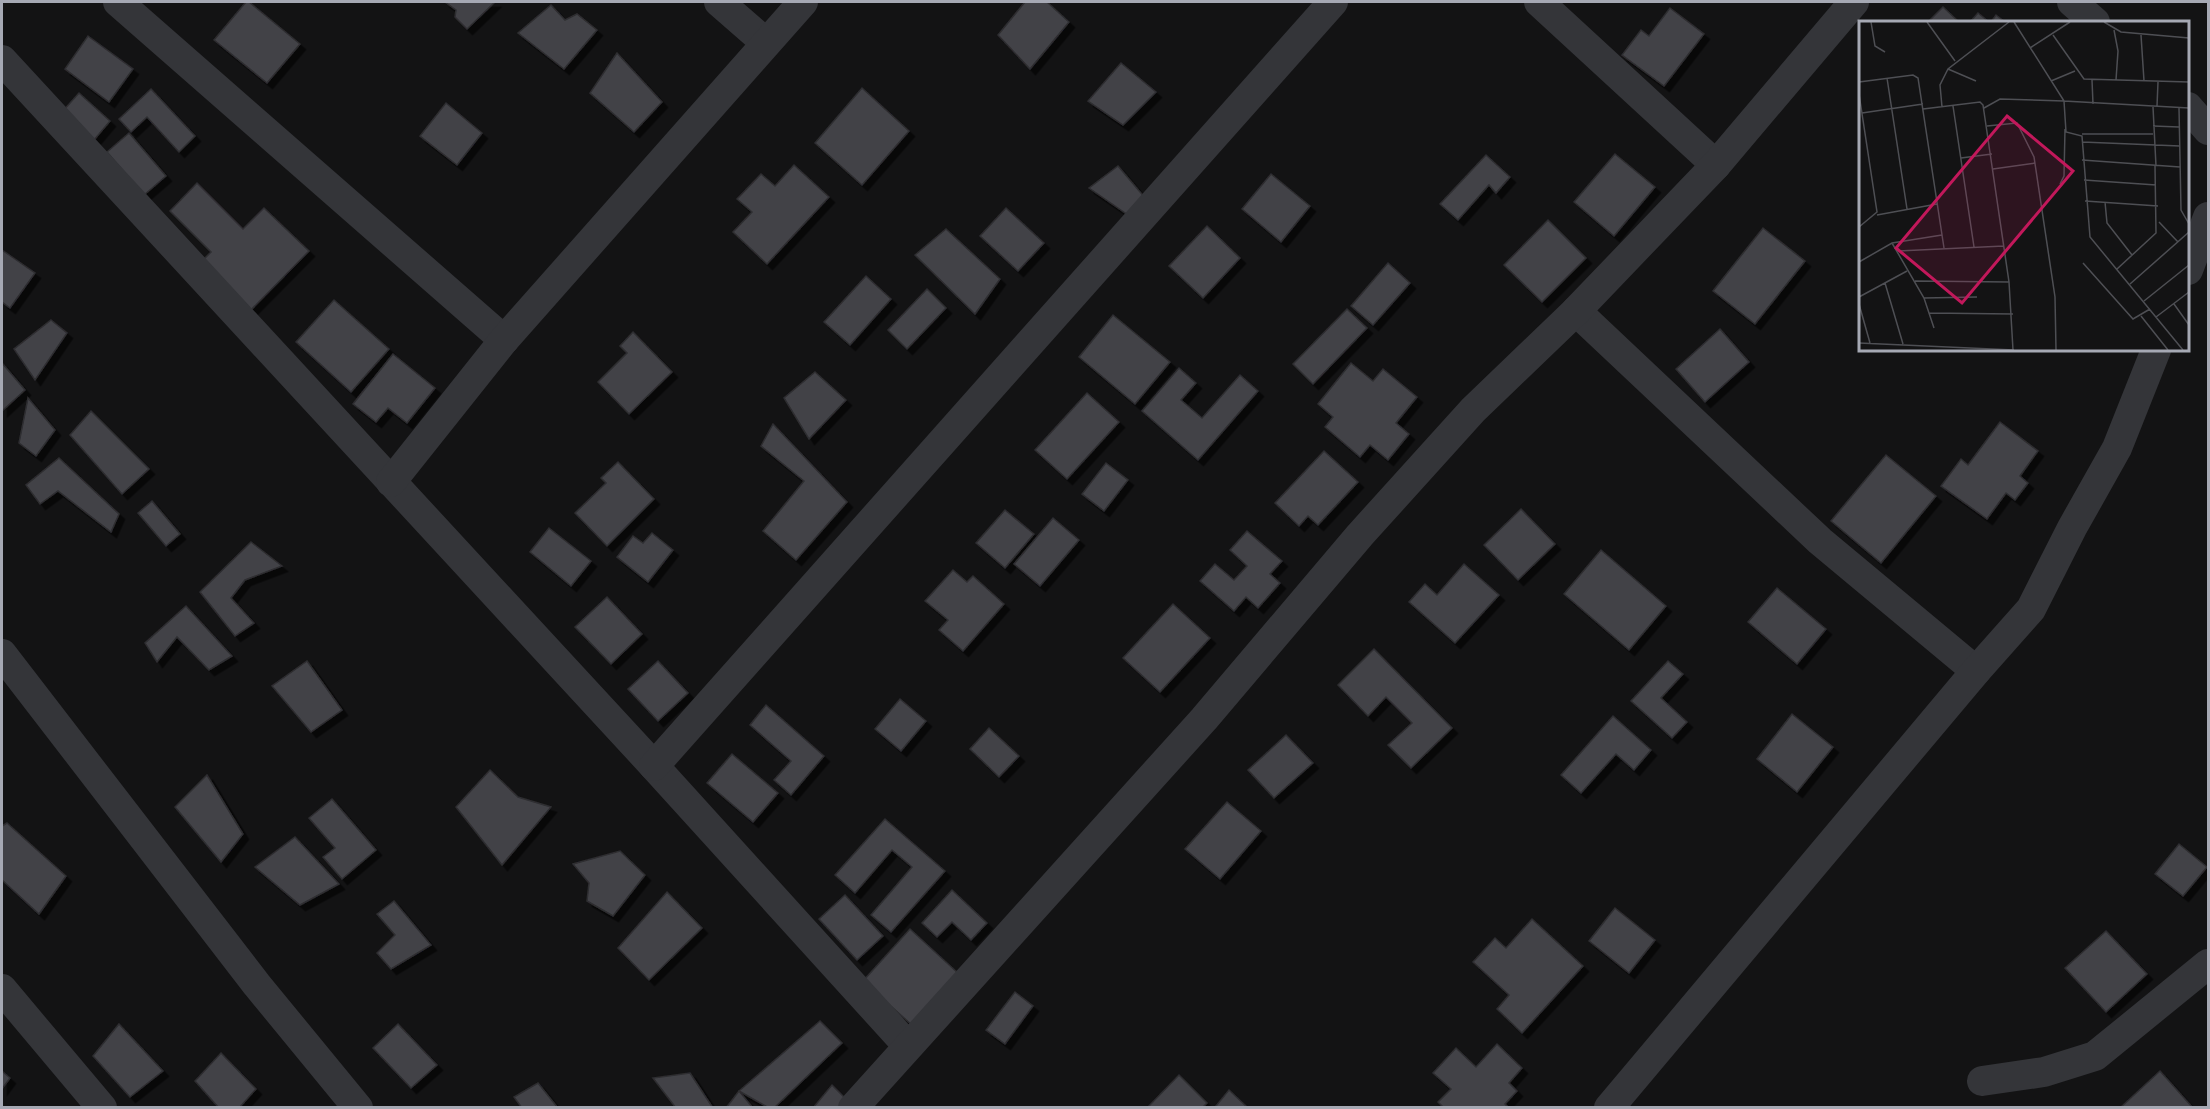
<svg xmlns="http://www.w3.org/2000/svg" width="2210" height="1109" font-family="'Roboto Condensed',sans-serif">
<defs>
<filter id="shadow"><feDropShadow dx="5.5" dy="5.5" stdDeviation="0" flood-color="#0009"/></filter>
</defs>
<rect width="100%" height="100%" fill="#131314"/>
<g fill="#424347" stroke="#2e2d30" stroke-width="1.5" filter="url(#shadow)">
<polygon points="246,2 249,2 300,44 267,83 214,40"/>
<polygon points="445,2 495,2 467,29 455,17 456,10"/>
<polygon points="1025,2 1047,2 1069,22 1030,69 998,35"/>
<polygon points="551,5 565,20 577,14 597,30 564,69 518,33"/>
<polygon points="1943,7 1959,22 1928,22"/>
<polygon points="1670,8 1704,34 1664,86 1622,55 1641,30 1649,36"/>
<polygon points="1978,13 1989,22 1970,22"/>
<polygon points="1996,15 2005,22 1991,22"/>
<polygon points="88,36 133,69 109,102 65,69"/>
<polygon points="617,53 662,102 634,132 590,93"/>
<polygon points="1121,63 1156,92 1123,125 1088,101"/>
<polygon points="862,88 909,131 862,185 815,143"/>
<polygon points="151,89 195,136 179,152 147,117 131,132 119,119"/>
<polygon points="79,93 110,121 94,140 62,112"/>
<polygon points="446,103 482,133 457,165 420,136"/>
<polygon points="129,133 166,176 144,195 107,152"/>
<polygon points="1615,154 1655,187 1614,236 1574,202"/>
<polygon points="1486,155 1510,177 1496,193 1489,185 1458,220 1440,204"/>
<polygon points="794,165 829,197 767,264 733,232 752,212 737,199 761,174 775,186"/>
<polygon points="1118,166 1146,199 1131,217 1089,188"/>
<polygon points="1271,174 1310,206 1281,242 1242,209"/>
<polygon points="197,183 243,229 264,208 309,251 246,315 197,266 211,252 170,211"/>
<polygon points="1006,208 1044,243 1018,271 980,236"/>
<polygon points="1548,220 1586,258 1542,302 1504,265"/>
<polygon points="1207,226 1240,258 1203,298 1169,266"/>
<polygon points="1763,228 1805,261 1755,324 1713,291"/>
<polygon points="946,229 1000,279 975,314 915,255"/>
<polygon points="2,250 35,273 10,308 2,302"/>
<polygon points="1388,263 1410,283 1373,325 1351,306"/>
<polygon points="866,276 891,299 850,345 824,322"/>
<polygon points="927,289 946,308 907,349 888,330"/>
<polygon points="334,300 389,349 351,392 296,342"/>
<polygon points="1347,309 1367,328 1313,384 1293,364"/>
<polygon points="1113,315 1170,362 1135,404 1079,357"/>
<polygon points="51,320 67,333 35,380 14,349"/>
<polygon points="1720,329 1749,362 1705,402 1676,369"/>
<polygon points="633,332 672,372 629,414 598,382 627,353 620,346"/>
<polygon points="393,354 435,388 407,423 388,408 376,422 353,404"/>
<polygon points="2,363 25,390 2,411"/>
<polygon points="1351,363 1373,381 1383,369 1417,397 1396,423 1409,434 1388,460 1370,445 1360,457 1325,427 1333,417 1318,404"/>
<polygon points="1179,368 1196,383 1181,400 1202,418 1240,375 1258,391 1198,460 1142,411"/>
<polygon points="815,372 846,400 809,439 784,398"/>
<polygon points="1087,393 1119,422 1067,479 1035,450"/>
<polygon points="28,398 55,430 36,456 19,443"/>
<polygon points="91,411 149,469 122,494 70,435"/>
<polygon points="2000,422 2038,451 2020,476 2028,483 2015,500 2006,493 1987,519 1941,486 1961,459 1968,465"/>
<polygon points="773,424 847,502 796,560 763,531 804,481 761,446"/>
<polygon points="1324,451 1358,482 1318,525 1308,516 1299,526 1275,503"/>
<polygon points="1886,455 1936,496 1881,563 1831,521"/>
<polygon points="59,458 119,514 111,532 58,491 40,504 26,485"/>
<polygon points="618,462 654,499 607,546 575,513 606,483 601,478"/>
<polygon points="1106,463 1128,480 1104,511 1082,494"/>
<polygon points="152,501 180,534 166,546 138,513"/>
<polygon points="1521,509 1555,544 1518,580 1484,545"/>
<polygon points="1005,510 1034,534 1005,568 976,543"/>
<polygon points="1053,518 1079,540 1040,586 1014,564"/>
<polygon points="549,528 591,561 571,586 530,552"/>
<polygon points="1247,531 1282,561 1270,574 1280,583 1258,608 1246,597 1234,611 1200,581 1215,564 1234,580 1247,566 1230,550"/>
<polygon points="652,533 673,550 648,582 617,557 633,536 643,543"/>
<polygon points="251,542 282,566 245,580 231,598 254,623 235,636 200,592"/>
<polygon points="1601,550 1666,606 1629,650 1564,594"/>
<polygon points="1464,564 1499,595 1455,643 1409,602 1425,584 1437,595"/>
<polygon points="953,570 967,582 973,576 1004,604 963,651 939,630 948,620 925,601"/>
<polygon points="1777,588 1826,629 1797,664 1748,622"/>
<polygon points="607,597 642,634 611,664 575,627"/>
<polygon points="1173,604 1210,638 1160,692 1123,658"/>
<polygon points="186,606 232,656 209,670 177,637 157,662 145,643"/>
<polygon points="1374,649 1452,728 1411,768 1388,745 1412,723 1386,697 1368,716 1338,685"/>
<polygon points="307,661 342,710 311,732 272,686"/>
<polygon points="658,661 688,693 658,721 628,689"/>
<polygon points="1668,661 1683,674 1661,698 1687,722 1672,738 1631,701"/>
<polygon points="900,699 926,721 901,751 875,729"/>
<polygon points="766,705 824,756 791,795 774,780 791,761 750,725"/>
<polygon points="1792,714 1833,747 1797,792 1757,759"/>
<polygon points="1613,716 1651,750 1634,770 1616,754 1581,793 1561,775"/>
<polygon points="989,728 1019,756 999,777 970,749"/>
<polygon points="1286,735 1313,763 1274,798 1248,770"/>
<polygon points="732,754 778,793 753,822 707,783"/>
<polygon points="490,770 518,797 551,807 502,865 456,807"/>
<polygon points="207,775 243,834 221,862 175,807"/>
<polygon points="332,799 376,850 342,879 323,857 335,848 309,818"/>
<polygon points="1227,802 1261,831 1220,879 1185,849"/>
<polygon points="885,819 945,871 891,932 871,915 912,867 892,850 855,893 835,875"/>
<polygon points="7,823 66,876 39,914 2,880 2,826"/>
<polygon points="295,837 339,884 300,905 255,867"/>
<polygon points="2179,844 2207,867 2183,896 2155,874"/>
<polygon points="620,851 645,875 613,916 587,901 589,883 573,864"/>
<polygon points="952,890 987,923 971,940 952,922 937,937 922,923"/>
<polygon points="667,892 702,928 649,980 618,948"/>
<polygon points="845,895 883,936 857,960 819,919"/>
<polygon points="394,901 431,945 391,969 377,953 395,935 377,914"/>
<polygon points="1615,908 1655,940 1629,973 1589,941"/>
<polygon points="1532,919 1583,966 1522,1033 1497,1009 1509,995 1473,962 1495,938 1506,948"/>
<polygon points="910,929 959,974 913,1026 863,981"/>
<polygon points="2106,931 2147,974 2106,1012 2065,968"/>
<polygon points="1015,992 1033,1006 1005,1044 986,1030"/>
<polygon points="820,1021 842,1043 774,1108 769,1108 739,1091"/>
<polygon points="119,1024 163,1071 130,1097 93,1056"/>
<polygon points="398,1024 437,1065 411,1088 373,1048"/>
<polygon points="1497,1044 1522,1068 1509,1083 1517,1091 1505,1104 1509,1108 1444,1108 1438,1102 1451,1089 1433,1073 1456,1048 1476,1067"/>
<polygon points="221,1053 256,1089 239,1108 219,1108 195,1081"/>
<polygon points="2,1071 10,1078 2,1089"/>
<polygon points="2160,1071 2193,1108 2120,1108"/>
<polygon points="690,1073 713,1108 676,1108 653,1078"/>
<polygon points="1179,1075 1207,1103 1202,1108 1147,1108"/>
<polygon points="538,1083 558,1108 522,1108 514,1097"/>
<polygon points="832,1085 847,1100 841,1108 813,1108"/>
<polygon points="1229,1090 1248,1108 1218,1108 1216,1106"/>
<polygon points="739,1091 753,1108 726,1108"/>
</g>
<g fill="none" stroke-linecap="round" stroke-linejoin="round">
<g stroke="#343539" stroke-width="30">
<polyline points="118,2 504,340"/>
<polyline points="719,2 766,43"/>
<polyline points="1539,2 1716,165"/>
<polyline points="2072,2 2095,22"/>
<polyline points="2,60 654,766 908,1046"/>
<polyline points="2188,107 2208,130"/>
<polyline points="2188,270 2208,217"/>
<polyline points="1576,311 1820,541 1976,671"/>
<polyline points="391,482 504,340 803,2"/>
<polyline points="2,654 257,985 358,1108"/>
<polyline points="654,766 1333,2"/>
<polyline points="2,989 102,1108"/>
<polyline points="1982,1081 2044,1072 2095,1056 2208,964"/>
<polyline points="853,1108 1204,719 1360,535 1473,410 1576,311 1716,165 1854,2"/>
<polyline points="1609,1108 1976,671 2031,609 2072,528 2117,448 2156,350"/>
</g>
</g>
<g transform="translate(1859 21)">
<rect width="330" height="330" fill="#131314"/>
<path fill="none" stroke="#4e4f54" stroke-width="1.5" d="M 12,1 L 16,25 L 26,31M 68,1 L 96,40M 155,1 L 205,80 L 330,87M 245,1 L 262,11 L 330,17M 255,9 L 259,30 L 257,59M 194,14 L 225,58 L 330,61M 282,14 L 285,60M 171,27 L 211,1M 89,48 L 117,60M 28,57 L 48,188M 233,59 L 234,83M 192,60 L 216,50M 0,61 L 54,54 L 59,57 L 85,227M 0,73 L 18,191 L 0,206M 205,80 L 207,111 L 223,115 L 231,216 L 324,329M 94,85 L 115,226M 298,85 L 299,61M 83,86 L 81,64 L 89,48 L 150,1M 294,86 L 297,145M 125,87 L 141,78 L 205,80M 320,87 L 322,189 L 330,203M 64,88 L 121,81 L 124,84 L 150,261 L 154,329M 3,92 L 64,83M 128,105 L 158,102 L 175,136 L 196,276 L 197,329M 294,105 L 320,106M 223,113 L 294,113M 223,121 L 321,125M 102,137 L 133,133M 223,139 L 321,146M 134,148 L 176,142M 225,159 L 297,164M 201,163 L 205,155 L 206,108M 226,180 L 299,185M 246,181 L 248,202 L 273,234M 18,194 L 78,183M 300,201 L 319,221M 33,222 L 65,277 L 75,307M 39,230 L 145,225M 0,241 L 33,222 L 83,214M 224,242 L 274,298 L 291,288M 258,248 L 297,212 L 296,145M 56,260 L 150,261M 26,262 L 44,323M 271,263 L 330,211M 0,276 L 48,250M 65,277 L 118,276M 285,280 L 330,244M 0,283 L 11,322M 315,283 L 330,304M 70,292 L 154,293M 282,295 L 309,329M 297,296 L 330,271M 0,322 L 155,329"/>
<path fill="#c2185b" fill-opacity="0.15" stroke="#c2185b" stroke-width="3" d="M 148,95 L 214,150 L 103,282 L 37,227 Z"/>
<rect width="330" height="330" fill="none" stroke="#a6a9b4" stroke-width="3"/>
</g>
<rect width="2210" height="1109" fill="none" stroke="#a6a9b4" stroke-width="6"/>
</svg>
